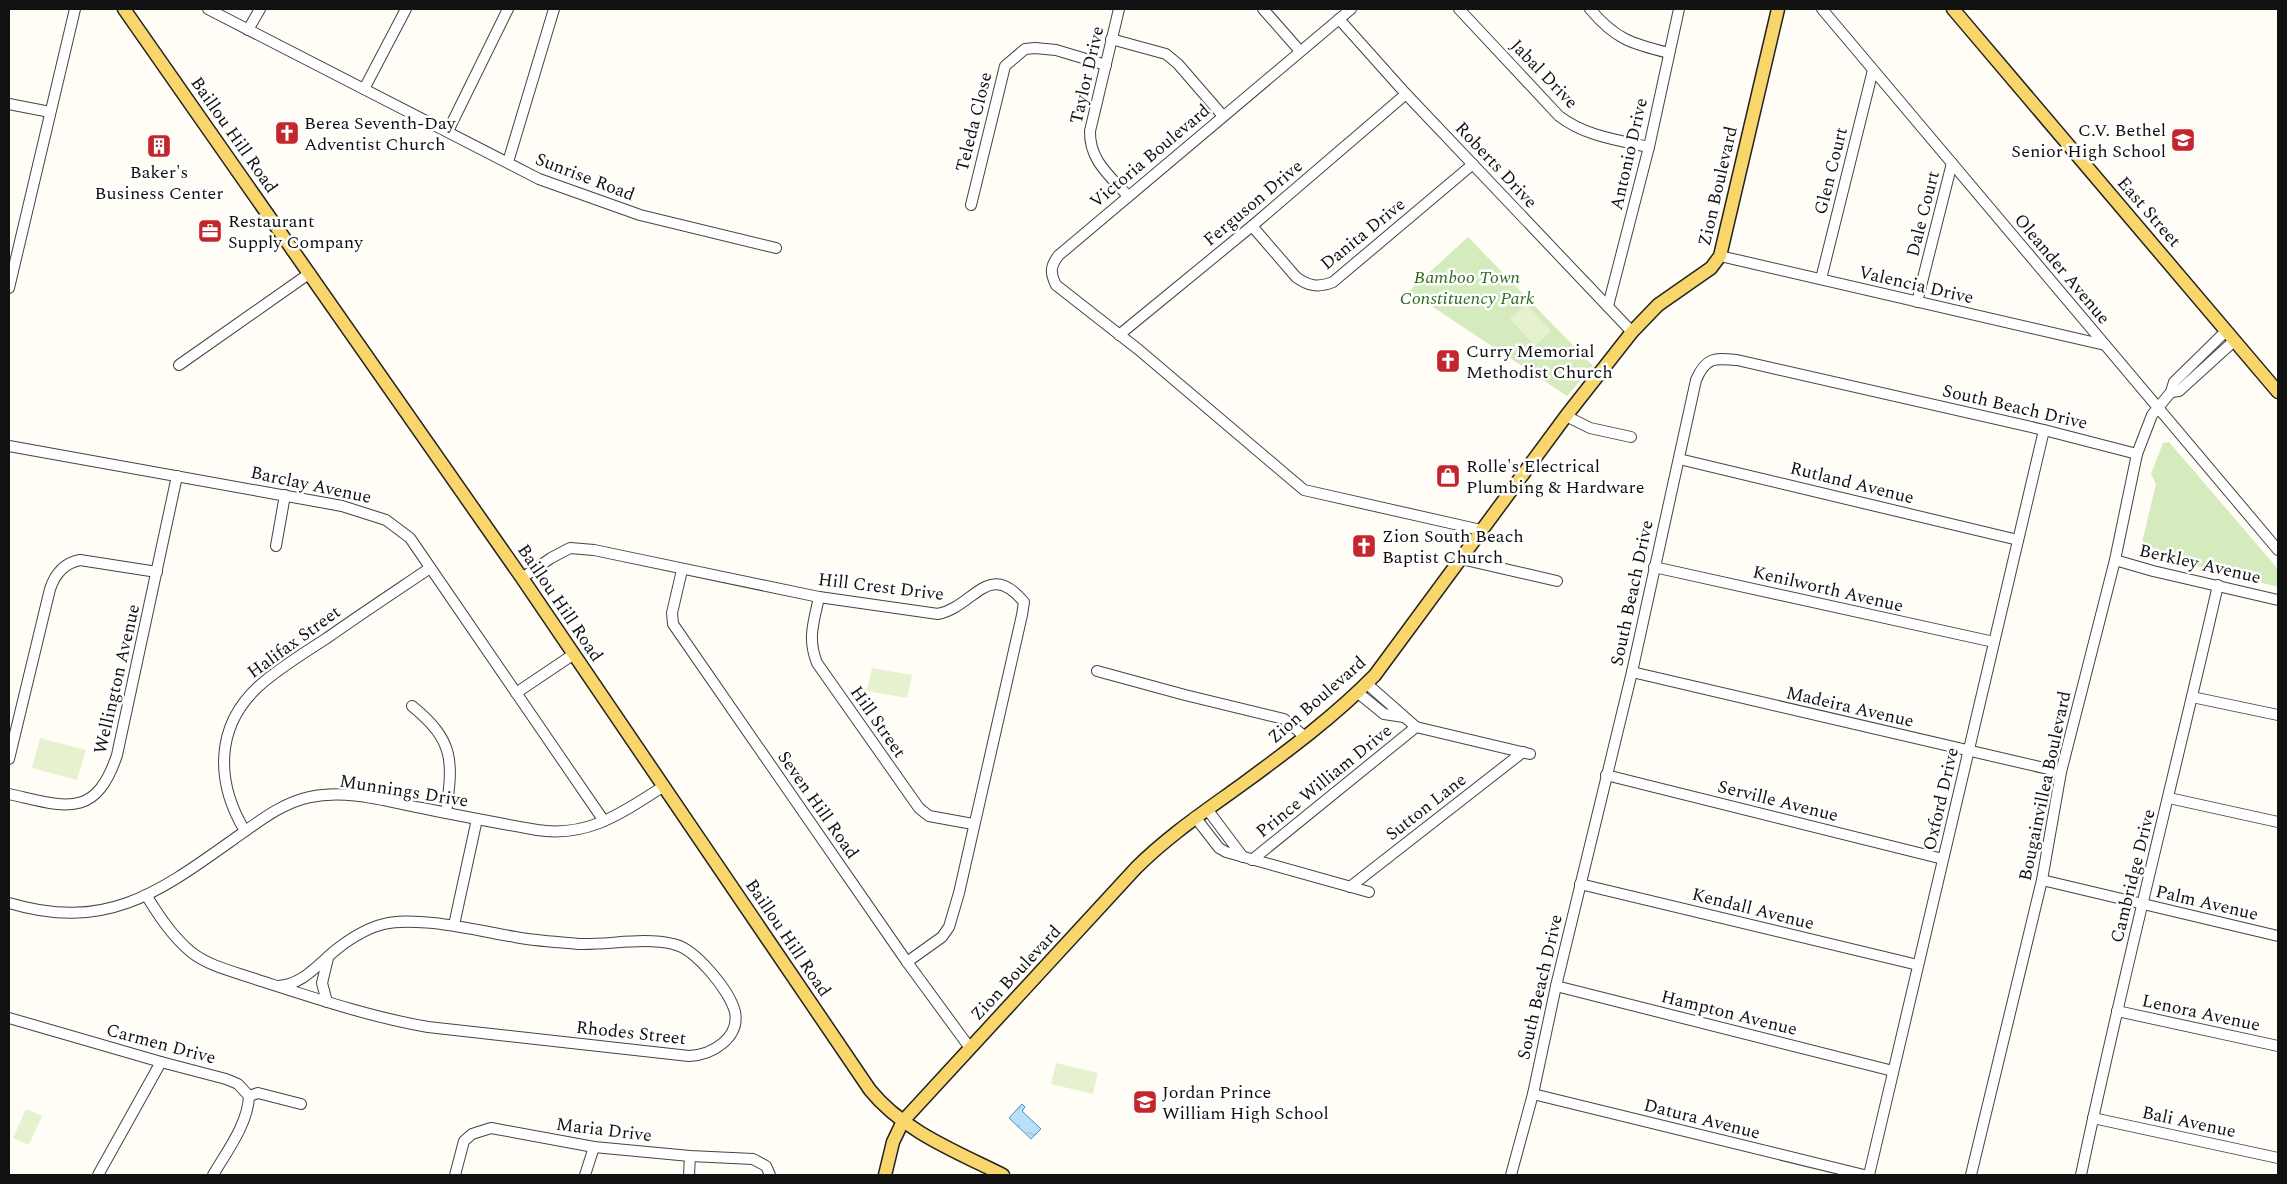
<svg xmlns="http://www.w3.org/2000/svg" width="2287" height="1184" font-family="Spectral,serif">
<defs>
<pattern id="water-ripples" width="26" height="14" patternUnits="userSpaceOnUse" patternTransform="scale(1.25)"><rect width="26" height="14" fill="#b9e0f7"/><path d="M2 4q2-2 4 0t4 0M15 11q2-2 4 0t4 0" fill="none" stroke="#9ebfd3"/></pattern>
</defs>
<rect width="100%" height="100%" fill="#fffdf5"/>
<g fill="#d5ebbd">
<polygon points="1468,237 1593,366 1567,396 1409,291"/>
<polygon points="2169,442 2278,569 2278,587 2140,551 2156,484 2151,474 2163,443"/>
</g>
<g fill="#e6f2cf">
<polygon points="1526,304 1551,331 1535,346 1510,319"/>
<polygon points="872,668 912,675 907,698 867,691"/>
<polygon points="40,738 86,750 77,780 32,768"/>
<polygon points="1056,1063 1098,1073 1093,1094 1051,1084"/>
<polygon points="26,1109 42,1116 29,1145 13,1138"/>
</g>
<polygon fill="url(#water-ripples)" stroke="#3f96cf" points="1022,1104 1025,1107 1022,1111 1041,1129 1031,1139 1009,1118"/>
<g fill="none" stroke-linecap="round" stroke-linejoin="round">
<defs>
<g id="minor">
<polyline points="208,9 539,179 640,215 776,248"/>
<path d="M 1119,9 L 1090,131 C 1089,160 1110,176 1128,196"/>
<polyline points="1263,9 1300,51"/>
<path d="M 1351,9 L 1059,255 C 1050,266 1050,273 1056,285 L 1139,350 L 1304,490 L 1481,530"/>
<path d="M 1459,9 L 1559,116 C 1585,136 1617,140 1649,147"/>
<path d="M 1590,9 C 1615,39 1632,44 1669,53"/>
<polyline points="1822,9 2278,550"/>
<polyline points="1339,19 1406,94 1632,332"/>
<polyline points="248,30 260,9"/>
<polyline points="1111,39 1166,54 1178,64 1223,116"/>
<polyline points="364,89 406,9"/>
<polyline points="9,104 50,112"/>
<polyline points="448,131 508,9"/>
<polyline points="508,162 554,9"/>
<polyline points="971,205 1005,66 1025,49 1035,48 1056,50 1106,65"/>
<path d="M 1252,226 L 1296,277 C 1308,286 1318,288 1333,282 L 1473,164"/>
<polyline points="1720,256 2105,345"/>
<polyline points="1821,279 1873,70"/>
<polyline points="9,288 75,9"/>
<polyline points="1917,302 1952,163"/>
<polyline points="1608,306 1649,147 1679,9"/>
<polyline points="1119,335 1252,226 1406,94"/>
<polyline points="179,365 310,273"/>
<polyline points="2171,392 2179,391 2234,341"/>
<polyline points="1566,416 1590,428 1631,437"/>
<polyline points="9,446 342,506 386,520 410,538 604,821"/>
<polyline points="1679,459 2018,540"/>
<polyline points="276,546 285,495"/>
<polyline points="1461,559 1557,581"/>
<polyline points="2115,560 2153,571 2278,600"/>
<polyline points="1654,567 1994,642"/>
<polyline points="682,570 672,613 673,624 907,962 970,1048"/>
<path d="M 522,578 L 551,558 L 570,548 L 594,550 L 819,597 L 938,614 C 974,607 988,559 1024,602 L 1022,615 L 959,893 L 949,927 L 942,937 L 907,962"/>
<path d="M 819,597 C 814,622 807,638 817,663 L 919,808 L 929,816 L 973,824"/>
<polyline points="1097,671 1185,695 1284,719 1304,736"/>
<polyline points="1632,672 2061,772"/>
<polyline points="1366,683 1416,727 1530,754"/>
<polyline points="1357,692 1384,714 1404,717"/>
<polyline points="516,693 574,654"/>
<polyline points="2192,697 2278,715"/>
<path d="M 412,706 C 455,741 453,761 446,813"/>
<path d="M 9,759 L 50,589 C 55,574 64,563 80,560 L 157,572"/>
<polyline points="1606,775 1943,859"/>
<path d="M 9,794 C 64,806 95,821 117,755 L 177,476"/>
<polyline points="2169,798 2278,822"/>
<polyline points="1207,809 1243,857"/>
<polyline points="1195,817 1219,848 1226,852 1369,892"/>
<path d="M 245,831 C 216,783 214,727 259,686 C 279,668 304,653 327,638 C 361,614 396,591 430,568"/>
<polyline points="1252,860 1416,727"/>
<polyline points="2042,880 2278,936"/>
<polyline points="1580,884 1918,965"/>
<polyline points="1350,887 1523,752"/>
<path d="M 146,895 C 159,916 172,936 191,952 C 210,967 236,972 258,980 C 314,998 370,1017 428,1027 L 689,1056 C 712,1055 740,1038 735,1012 C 730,991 695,948 673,944 C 644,937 609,945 579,944 C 558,942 536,941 515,937 C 487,932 461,926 433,923 C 417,922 400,920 384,924 C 367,928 351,938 337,949 C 319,963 303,985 278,986"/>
<path d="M 9,903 C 106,932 158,893 234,839 C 257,823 281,803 310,797 C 347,789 385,801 422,808 C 460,816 498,823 537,830 C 589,838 623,812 664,786"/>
<polyline points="454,925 477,819"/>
<polyline points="1556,986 1893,1071"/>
<polyline points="327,1002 322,983 328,958"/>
<polyline points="2117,1011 2278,1046"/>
<polyline points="9,1018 161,1062 226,1079 238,1084 249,1096"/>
<polyline points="1533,1094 1864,1175"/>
<polyline points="249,1096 258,1093 301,1104"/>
<polyline points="2093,1118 2278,1158"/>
<polyline points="98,1175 161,1062"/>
<path d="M 213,1175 C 227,1151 248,1124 249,1096"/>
<polyline points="455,1175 464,1141 472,1134 491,1128 594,1147 690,1156 753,1159 766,1166 770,1175"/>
<polyline points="585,1175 594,1147"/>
<polyline points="689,1175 690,1156"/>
<path d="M 1511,1175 L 1533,1094 L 1556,986 L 1632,672 L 1696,380 C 1706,357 1714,358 1737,360 L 2044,430 L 2137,454"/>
<polyline points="1869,1175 2044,430"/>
<polyline points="1971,1175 2042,880 2061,772 2115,560 2137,454 2152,415 2171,392 2174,382 2226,331"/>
<path d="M 2081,1175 C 2122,978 2173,782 2218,585"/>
</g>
<g id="major">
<path d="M 124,9 L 522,578 L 870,1090 C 903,1131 957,1152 1003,1175"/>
<polyline points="1953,9 2278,392"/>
<path d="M 885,1175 L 893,1142 L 903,1121 L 1136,868 C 1169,835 1207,810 1244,783 C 1289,750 1336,715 1375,675 L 1566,416 L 1632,332 L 1658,305 L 1711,268 L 1720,256 L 1778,9"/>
</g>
</defs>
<use href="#minor" stroke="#444" stroke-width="12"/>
<use href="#major" stroke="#222" stroke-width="15"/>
<use href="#minor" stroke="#fff" stroke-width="10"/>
<use href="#major" stroke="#f9d66b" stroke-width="12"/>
</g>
<defs>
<symbol id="church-square" viewBox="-11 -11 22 22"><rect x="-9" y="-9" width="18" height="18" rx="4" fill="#c4262e" stroke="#fff"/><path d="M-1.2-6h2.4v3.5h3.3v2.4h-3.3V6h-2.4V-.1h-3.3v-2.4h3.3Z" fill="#fff"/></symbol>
<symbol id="school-square" viewBox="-11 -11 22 22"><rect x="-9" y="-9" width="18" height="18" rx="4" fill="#c4262e" stroke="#fff"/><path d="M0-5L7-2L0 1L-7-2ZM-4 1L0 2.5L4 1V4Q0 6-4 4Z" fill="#fff"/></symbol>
<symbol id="building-square" viewBox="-11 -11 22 22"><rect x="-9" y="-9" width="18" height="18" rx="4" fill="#c4262e" stroke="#fff"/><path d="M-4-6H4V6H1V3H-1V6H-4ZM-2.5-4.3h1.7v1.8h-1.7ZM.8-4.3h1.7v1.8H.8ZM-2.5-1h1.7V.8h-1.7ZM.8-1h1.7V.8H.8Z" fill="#fff"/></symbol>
<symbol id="office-square" viewBox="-11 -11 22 22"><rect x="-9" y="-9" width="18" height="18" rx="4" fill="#c4262e" stroke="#fff"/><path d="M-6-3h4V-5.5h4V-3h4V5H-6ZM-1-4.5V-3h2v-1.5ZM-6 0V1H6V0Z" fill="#fff"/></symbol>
<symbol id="shop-square" viewBox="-11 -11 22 22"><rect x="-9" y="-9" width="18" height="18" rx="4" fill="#c4262e" stroke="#fff"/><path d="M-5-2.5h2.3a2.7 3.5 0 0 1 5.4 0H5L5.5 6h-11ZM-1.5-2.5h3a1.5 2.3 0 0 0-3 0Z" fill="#fff"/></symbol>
</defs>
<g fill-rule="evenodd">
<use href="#church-square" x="273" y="119" width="28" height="28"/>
<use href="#school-square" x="2169" y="126" width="28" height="28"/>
<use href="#building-square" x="145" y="132" width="28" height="28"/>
<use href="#office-square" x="196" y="217" width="28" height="28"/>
<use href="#church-square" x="1434" y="347" width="28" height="28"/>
<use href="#shop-square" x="1434" y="462" width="28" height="28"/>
<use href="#church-square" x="1350" y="532" width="28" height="28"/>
<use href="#school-square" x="1131" y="1088" width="28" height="28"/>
</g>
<g text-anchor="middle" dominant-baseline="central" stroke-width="5" stroke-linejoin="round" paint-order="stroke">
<g font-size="18" fill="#111" stroke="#fff">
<text transform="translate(1544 74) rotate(46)">Jabal Drive</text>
<text transform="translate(1087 75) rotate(-77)">Taylor Drive</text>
<text transform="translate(974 122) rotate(-76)">Teleda Close</text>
<text transform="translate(234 135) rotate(55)">Baillou Hill Road</text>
<text transform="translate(1629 154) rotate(-77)">Antonio Drive</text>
<text transform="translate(1150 156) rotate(-40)">Victoria Boulevard</text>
<text transform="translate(1496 165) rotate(47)">Roberts Drive</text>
<text transform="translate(1831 171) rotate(-76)">Glen Court</text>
<text transform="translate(585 177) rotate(21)">Sunrise Road</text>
<text transform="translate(1718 186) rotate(-77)">Zion Boulevard</text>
<text transform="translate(1253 203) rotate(-40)">Ferguson Drive</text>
<text transform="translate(2149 212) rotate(49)">East Street</text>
<text transform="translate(1923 214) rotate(-76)">Dale Court</text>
<text transform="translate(1363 234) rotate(-39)">Danita Drive</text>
<text transform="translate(2062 269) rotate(50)">Oleander Avenue</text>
<text transform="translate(1916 285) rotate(13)">Valencia Drive</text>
<text transform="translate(2015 407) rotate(13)">South Beach Drive</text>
<text transform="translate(1852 483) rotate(14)">Rutland Avenue</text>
<text transform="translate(311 485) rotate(12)">Barclay Avenue</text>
<text transform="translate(2200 564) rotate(13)">Berkley Avenue</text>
<text transform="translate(881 587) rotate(7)">Hill Crest Drive</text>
<text transform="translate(1828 589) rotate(13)">Kenilworth Avenue</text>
<text transform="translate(1632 593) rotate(-78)">South Beach Drive</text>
<text transform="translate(560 603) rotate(56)">Baillou Hill Road</text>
<text transform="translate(294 642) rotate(-36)">Halifax Street</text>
<text transform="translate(117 679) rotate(-77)">Wellington Avenue</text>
<text transform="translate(1317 700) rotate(-41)">Zion Boulevard</text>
<text transform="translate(1850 707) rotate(13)">Madeira Avenue</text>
<text transform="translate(878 722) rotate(55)">Hill Street</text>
<text transform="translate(1324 781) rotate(-39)">Prince William Drive</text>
<text transform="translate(2045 786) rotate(-78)">Bougainvillea Boulevard</text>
<text transform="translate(404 791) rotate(9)">Munnings Drive</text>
<text transform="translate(1941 799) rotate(-77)">Oxford Drive</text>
<text transform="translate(1778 801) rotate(14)">Serville Avenue</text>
<text transform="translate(818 805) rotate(55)">Seven Hill Road</text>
<text transform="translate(1426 807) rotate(-38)">Sutton Lane</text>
<text transform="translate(2133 876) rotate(-76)">Cambridge Drive</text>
<text transform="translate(2207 903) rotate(13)">Palm Avenue</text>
<text transform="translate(1753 909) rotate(14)">Kendall Avenue</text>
<text transform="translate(788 938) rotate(56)">Baillou Hill Road</text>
<text transform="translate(1016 973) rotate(-47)">Zion Boulevard</text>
<text transform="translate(1540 987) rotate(-77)">South Beach Drive</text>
<text transform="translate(1729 1013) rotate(14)">Hampton Avenue</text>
<text transform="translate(2201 1013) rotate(12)">Lenora Avenue</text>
<text transform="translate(631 1033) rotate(6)">Rhodes Street</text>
<text transform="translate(161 1044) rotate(15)">Carmen Drive</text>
<text transform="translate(1702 1119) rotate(14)">Datura Avenue</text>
<text transform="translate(2189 1122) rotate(12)">Bali Avenue</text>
<text transform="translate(604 1130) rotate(7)">Maria Drive</text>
</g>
<g font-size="18" fill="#111" stroke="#fff" text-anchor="start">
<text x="304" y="123">Berea Seventh-Day<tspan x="304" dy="21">Adventist Church</tspan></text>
<text x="2166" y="130" text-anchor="end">C.V. Bethel<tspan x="2166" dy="21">Senior High School</tspan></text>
<text x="159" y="172" text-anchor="middle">Baker's<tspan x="159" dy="21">Business Center</tspan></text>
<text x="228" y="221">Restaurant<tspan x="228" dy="21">Supply Company</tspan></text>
<text x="1466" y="351">Curry Memorial<tspan x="1466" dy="21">Methodist Church</tspan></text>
<text x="1466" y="466">Rolle's Electrical<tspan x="1466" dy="21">Plumbing &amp; Hardware</tspan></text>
<text x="1382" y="536">Zion South Beach<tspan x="1382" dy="21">Baptist Church</tspan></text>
<text x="1162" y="1092">Jordan Prince<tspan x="1162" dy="21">William High School</tspan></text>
</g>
<g font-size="18" font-style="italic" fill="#2f6b1f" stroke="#fff">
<text x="1467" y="277">Bamboo Town<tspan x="1467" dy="21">Constituency Park</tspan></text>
</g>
</g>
<rect width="2287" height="1184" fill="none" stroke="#111111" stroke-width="20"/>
</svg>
